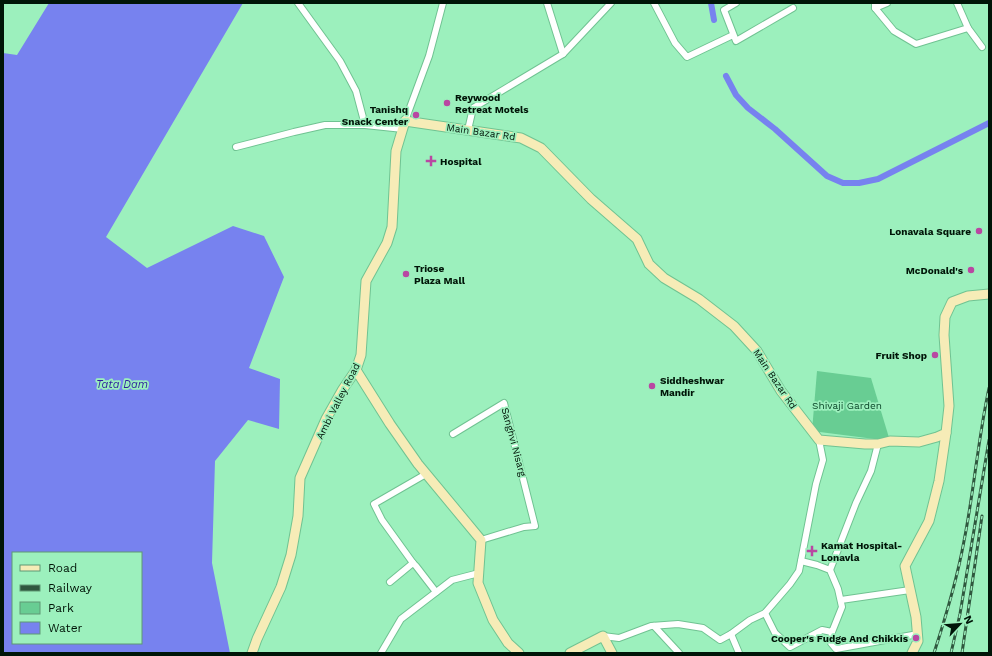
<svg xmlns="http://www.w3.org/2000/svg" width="992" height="656" font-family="'Work Sans',sans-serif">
<rect width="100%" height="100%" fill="#9cf0bd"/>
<polygon fill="#68cd93" points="817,371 871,378 890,441 812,431"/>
<path fill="#7782ef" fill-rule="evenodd" d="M 49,3 L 243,3 L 106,237 L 147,268 L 233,226 L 264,236 L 284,277 L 249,368 L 280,379 L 279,429 L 248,420 L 215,461 L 212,563 L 230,653 L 3,653 L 3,53 L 17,55 ZM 13,553 L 141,553 L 141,643 L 13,643 Z"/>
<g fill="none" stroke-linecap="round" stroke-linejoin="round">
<g stroke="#7782ef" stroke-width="6">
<polyline points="711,3 714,20"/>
<polyline points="726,76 736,95 748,108 775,129 827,176 843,183 859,183 878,179 989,123"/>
</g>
<defs>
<g id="street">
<polyline points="298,3 340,61 356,91 365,125 403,129"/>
<polyline points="654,3 675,43 687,57 733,35"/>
<polyline points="736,3 724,10 736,41 793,8"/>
<polyline points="875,3 875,8 894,31 916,44 968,28"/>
<polyline points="957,3 968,28 982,47"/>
<polyline points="875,8 887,3"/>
<polyline points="563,54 611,3"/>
<polyline points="405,121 429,56 443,3"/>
<polyline points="468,130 473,108 563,54 547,3"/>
<polyline points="236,147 294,132 325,125 365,125"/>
<polyline points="453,434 504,403 535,526 524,527 481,540"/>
<polyline points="426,474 374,504 382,520 413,563 416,566 436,592"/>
<polyline points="830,570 856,503 871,471 878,444"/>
<polyline points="390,582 413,563"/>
<polyline points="841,600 910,590"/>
<polyline points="765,613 775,633 790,647 822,630 832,632 842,607 838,589 830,570 817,565 801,561"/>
<polyline points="654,626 679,653"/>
<polyline points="832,632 831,643 836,649 918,634"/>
<polyline points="731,634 739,653"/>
<polyline points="603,636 619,638 651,626 678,624 703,628 720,640 731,634 750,620 765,613 790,584 799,571 816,484 823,460 819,440"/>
<polyline points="381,653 401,619 452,580 479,573"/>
</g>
<g id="secondary">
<polyline points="356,370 390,424 418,464 481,540 478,583 493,620 508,643 519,653"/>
<polyline points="252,653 257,639 281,587 291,555 298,516 300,478 326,419 343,389 356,370 361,355 366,281 387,243 392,227 396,151 405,121 521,138 541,148 591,199 637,239 649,264 664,278 699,299 734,326 757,351 781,391 819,440 865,444 878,444 890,441 919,442 937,437 946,433 949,406 944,335 945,317 952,302 968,296 989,294"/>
<polyline points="570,653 603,636 612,653"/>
<polyline points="912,653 918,641 916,617 905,566 929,521 939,481 946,433"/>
</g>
</defs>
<use href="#street" stroke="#70c392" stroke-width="8"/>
<use href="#secondary" stroke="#70c392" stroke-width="11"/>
<use href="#street" stroke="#fff" stroke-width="6"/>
<use href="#secondary" stroke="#f6ecb7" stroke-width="9"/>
<defs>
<g id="rail">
<path d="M 934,653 C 946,616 957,580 964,541 C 974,491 978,439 989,388"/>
<polyline points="951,653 960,614 989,440"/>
<polyline points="962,653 982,516"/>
</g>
</defs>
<use href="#rail" stroke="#2f573e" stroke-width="3"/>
<use href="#rail" stroke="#9cf0bd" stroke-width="1.5" stroke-dasharray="4.5" stroke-linecap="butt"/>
</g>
<g fill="#b947a2" stroke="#9cf0bd" stroke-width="1.5">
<circle cx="447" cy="103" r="4"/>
<circle cx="416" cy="115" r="4"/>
<path d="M429 155h4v4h4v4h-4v4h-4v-4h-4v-4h4z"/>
<circle cx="979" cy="231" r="4"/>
<circle cx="971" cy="270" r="4"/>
<circle cx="406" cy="274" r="4"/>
<circle cx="935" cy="355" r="4"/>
<circle cx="652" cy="386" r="4"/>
<path d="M810 545h4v4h4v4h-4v4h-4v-4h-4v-4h4z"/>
<circle cx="916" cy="638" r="4"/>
</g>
<g text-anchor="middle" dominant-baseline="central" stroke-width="3.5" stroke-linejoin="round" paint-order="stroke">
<g font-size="10" font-weight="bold" fill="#001508" stroke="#9cf0bd" text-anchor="start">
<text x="455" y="97">Reywood<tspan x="455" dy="12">Retreat Motels</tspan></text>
<text x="408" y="109" text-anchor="end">Tanishq<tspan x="408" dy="12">Snack Center</tspan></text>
<text x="440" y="161">Hospital</text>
<text x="971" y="231" text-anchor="end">Lonavala Square</text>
<text x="414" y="268">Triose<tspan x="414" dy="12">Plaza Mall</tspan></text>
<text x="963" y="270" text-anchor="end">McDonald's</text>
<text x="927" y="355" text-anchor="end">Fruit Shop</text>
<text x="660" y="380">Siddheshwar<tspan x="660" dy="12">Mandir</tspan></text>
<text x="821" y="545">Kamat Hospital-<tspan x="821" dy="12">Lonavla</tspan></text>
<text x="908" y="638" text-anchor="end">Cooper's Fudge And Chikkis</text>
</g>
<g font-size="10" fill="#001508" stroke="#9cf0bd">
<text transform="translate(481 132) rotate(8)">Main Bazar Rd</text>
<text transform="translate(775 379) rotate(56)">Main Bazar Rd</text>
<text transform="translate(338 401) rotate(-63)">Ambi Valley Road</text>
<text transform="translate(514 442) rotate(75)">Sanghvi Nisarg</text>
</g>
<g font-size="10" fill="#094528" stroke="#9cf0bd">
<text x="847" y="405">Shivaji Garden</text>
</g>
<g font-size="11" font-style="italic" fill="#2e1d9e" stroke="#9cf0bd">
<text x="122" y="384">Tata Dam</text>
</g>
</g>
<rect width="992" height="656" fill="none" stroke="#001508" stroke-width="8"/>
<rect x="12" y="552" width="130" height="92" fill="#9cf0bd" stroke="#5e9875"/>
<rect x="20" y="565" width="20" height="6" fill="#f6ecb7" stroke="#5e9875"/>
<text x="48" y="572" font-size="12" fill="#001508">Road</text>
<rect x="20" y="585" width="20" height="6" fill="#2f573e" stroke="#5e9875"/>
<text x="48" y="592" font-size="12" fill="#001508">Railway</text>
<rect x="20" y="602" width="20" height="12" fill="#68cd93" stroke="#5e9875"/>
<text x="48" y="612" font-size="12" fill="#001508">Park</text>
<rect x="20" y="622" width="20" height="12" fill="#7782ef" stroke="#5e9875"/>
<text x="48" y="632" font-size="12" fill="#001508">Water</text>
<g transform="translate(960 624) rotate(64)" stroke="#9cf0bd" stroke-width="3" paint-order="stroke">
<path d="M0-3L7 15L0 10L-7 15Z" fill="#001508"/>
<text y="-6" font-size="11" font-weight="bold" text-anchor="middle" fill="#001508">N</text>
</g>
</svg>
